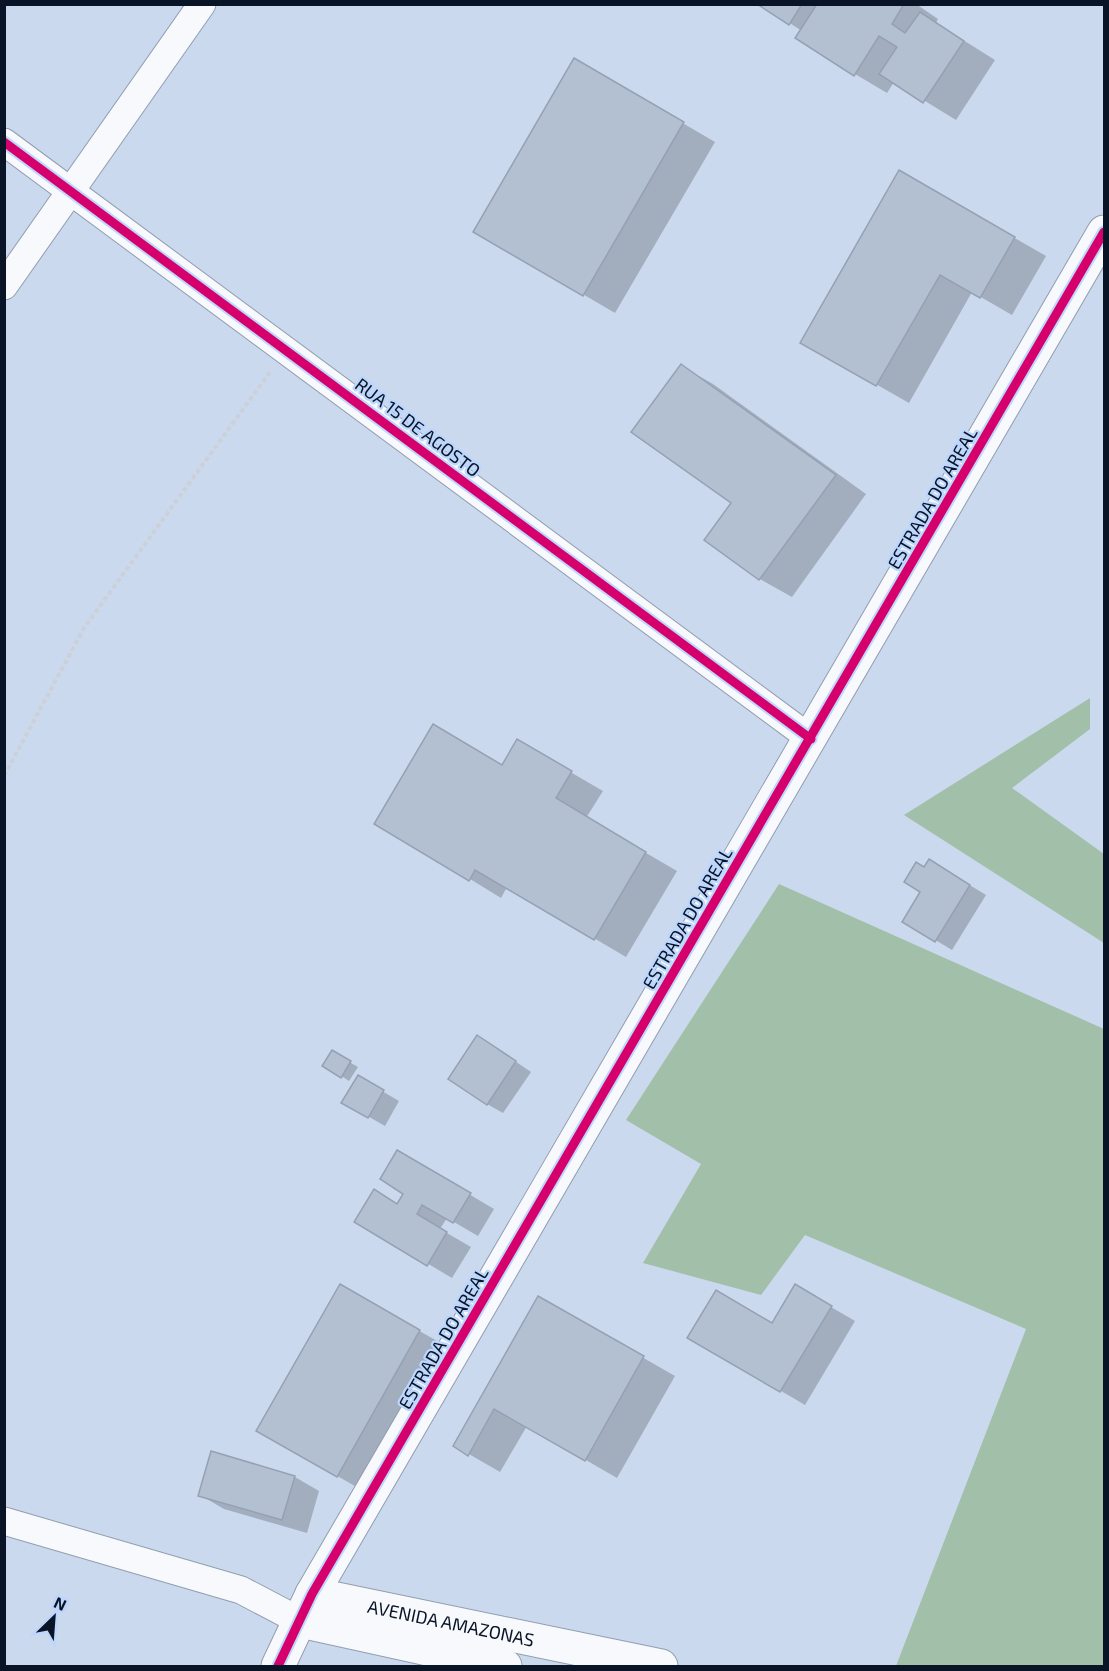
<svg xmlns="http://www.w3.org/2000/svg" width="1109" height="1671" font-family="'Exo 2',sans-serif">
<rect width="100%" height="100%" fill="#cbd9ee"/>
<g fill="#a1bfa9">
<polygon points="1090,698 1090,729 1012,788 1104,854 1104,943 904,815"/>
<polygon points="779,884 1104,1029 1104,1666 896,1666 1026,1329 805,1235 761,1295 643,1263 701,1164 626,1120"/>
</g>
<g fill="#0003">
<polygon points="760,4 916,4 938,19 936,23 995,60 956,120 894,82 887,93 855,74 802,31"/>
<polygon points="575,60 715,142 615,313 475,231"/>
<polygon points="899,172 1046,256 1012,315 972,292 909,403 802,342"/>
<polygon points="681,366 713,384 866,494 792,597 760,579 706,540 733,503"/>
<polygon points="517,741 603,791 586,818 677,871 626,957 507,887 501,898 470,879 503,766"/>
<polygon points="945,870 986,895 952,950 904,921 922,892"/>
<polygon points="493,1046 531,1072 503,1113 487,1104"/>
<polygon points="332,1052 358,1067 349,1081 324,1065"/>
<polygon points="358,1077 399,1101 385,1126 343,1102"/>
<polygon points="398,1152 494,1209 478,1236 447,1218 440,1229 471,1247 452,1278 356,1221 398,1205 405,1193"/>
<polygon points="341,1286 451,1349 369,1494 258,1431"/>
<polygon points="795,1286 855,1321 805,1405 689,1337 772,1325"/>
<polygon points="539,1298 675,1376 617,1478 527,1426 500,1472 455,1446"/>
<polygon points="212,1453 295,1477 319,1491 307,1533 224,1509 200,1495"/>
</g>
<g fill="#b3c0d2" stroke="#95a1b3" stroke-width="1.5">
<polygon points="757,4 802,4 789,25"/>
<polygon points="817,4 904,4 892,24 905,33 920,12 964,41 923,103 879,74 897,47 879,36 854,76 795,38"/>
<polygon points="574,58 684,122 583,296 473,232"/>
<polygon points="899,170 1015,237 980,298 940,275 876,386 800,343"/>
<polygon points="681,364 836,475 759,580 704,540 731,503 631,432"/>
<polygon points="433,724 502,765 517,739 572,771 556,798 646,852 594,940 475,870 469,881 374,824"/>
<polygon points="929,859 970,885 935,942 902,922 920,892 904,882 916,862 924,867"/>
<polygon points="477,1035 516,1061 487,1105 448,1079"/>
<polygon points="332,1050 351,1061 341,1078 322,1066"/>
<polygon points="358,1075 384,1090 368,1118 341,1103"/>
<polygon points="397,1150 471,1193 453,1223 422,1205 417,1214 447,1232 427,1266 354,1222 374,1189 397,1204 403,1194 380,1179"/>
<polygon points="340,1284 420,1330 337,1477 256,1431"/>
<polygon points="795,1284 832,1306 780,1392 687,1338 716,1290 772,1323"/>
<polygon points="538,1296 644,1356 585,1461 494,1409 468,1456 453,1446"/>
<polygon points="211,1451 295,1476 282,1520 198,1496"/>
</g>
<g fill="none" stroke-linecap="round" stroke-linejoin="round">
<defs>
<g id="minor">
<polyline points="4,142 811,739"/>
<polyline points="4,286 202,4"/>
<polyline points="4,1521 241,1590 300,1621"/>
</g>
<g id="tertiary">
<path id="s1" d="M 312,1594 L 661,1666"/>
<polyline points="300,1621 505,1666"/>
<polyline points="278,1666 312,1594 1104,232"/>
</g>
</defs>
<use href="#minor" stroke="#919eaf" stroke-width="29"/>
<use href="#tertiary" stroke="#919eaf" stroke-width="35"/>
<polyline stroke="#ccd0d7" stroke-width="4" stroke-dasharray="4.5 3" stroke-linecap="butt" points="4,776 84,628 270,372"/>
<use href="#minor" stroke="#f7f9fc" stroke-width="27"/>
<use href="#tertiary" stroke="#f7f9fc" stroke-width="33"/>
<defs>
<g id="cycleway">
<polyline points="4,142 811,739"/>
<polyline points="278,1666 312,1594 1104,232"/>
</g>
</defs>
<use href="#cycleway" stroke="#bcd6fd" stroke-width="13"/>
<use href="#cycleway" stroke="#d6006c" stroke-width="9"/>
</g>
<g text-anchor="middle" dominant-baseline="central" stroke-width="4.5" stroke-linejoin="round" paint-order="stroke">
<g font-size="18" fill="#091526" stroke="#bcd6fd">
<text transform="translate(418 427) rotate(37)">RUA 15 DE AGOSTO</text>
<text transform="translate(932 498) rotate(-60)">ESTRADA DO AREAL</text>
<text transform="translate(687 918) rotate(-60)">ESTRADA DO AREAL</text>
<text transform="translate(443 1338) rotate(-60)">ESTRADA DO AREAL</text>
<text stroke="none"><textPath href="#s1" startOffset="142">AVENIDA AMAZONAS</textPath></text>
</g>
</g>
<rect width="1109" height="1671" fill="none" stroke="#091526" stroke-width="12"/>
<g transform="translate(54 1617) rotate(25)" stroke="#bcd6fd" stroke-width="4.5" paint-order="stroke">
<path d="M0-4.5L10 22L0 15L-10 22Z" fill="#091526"/>
<text y="-9" font-size="16" font-weight="bold" text-anchor="middle" fill="#091526">N</text>
</g>
</svg>
